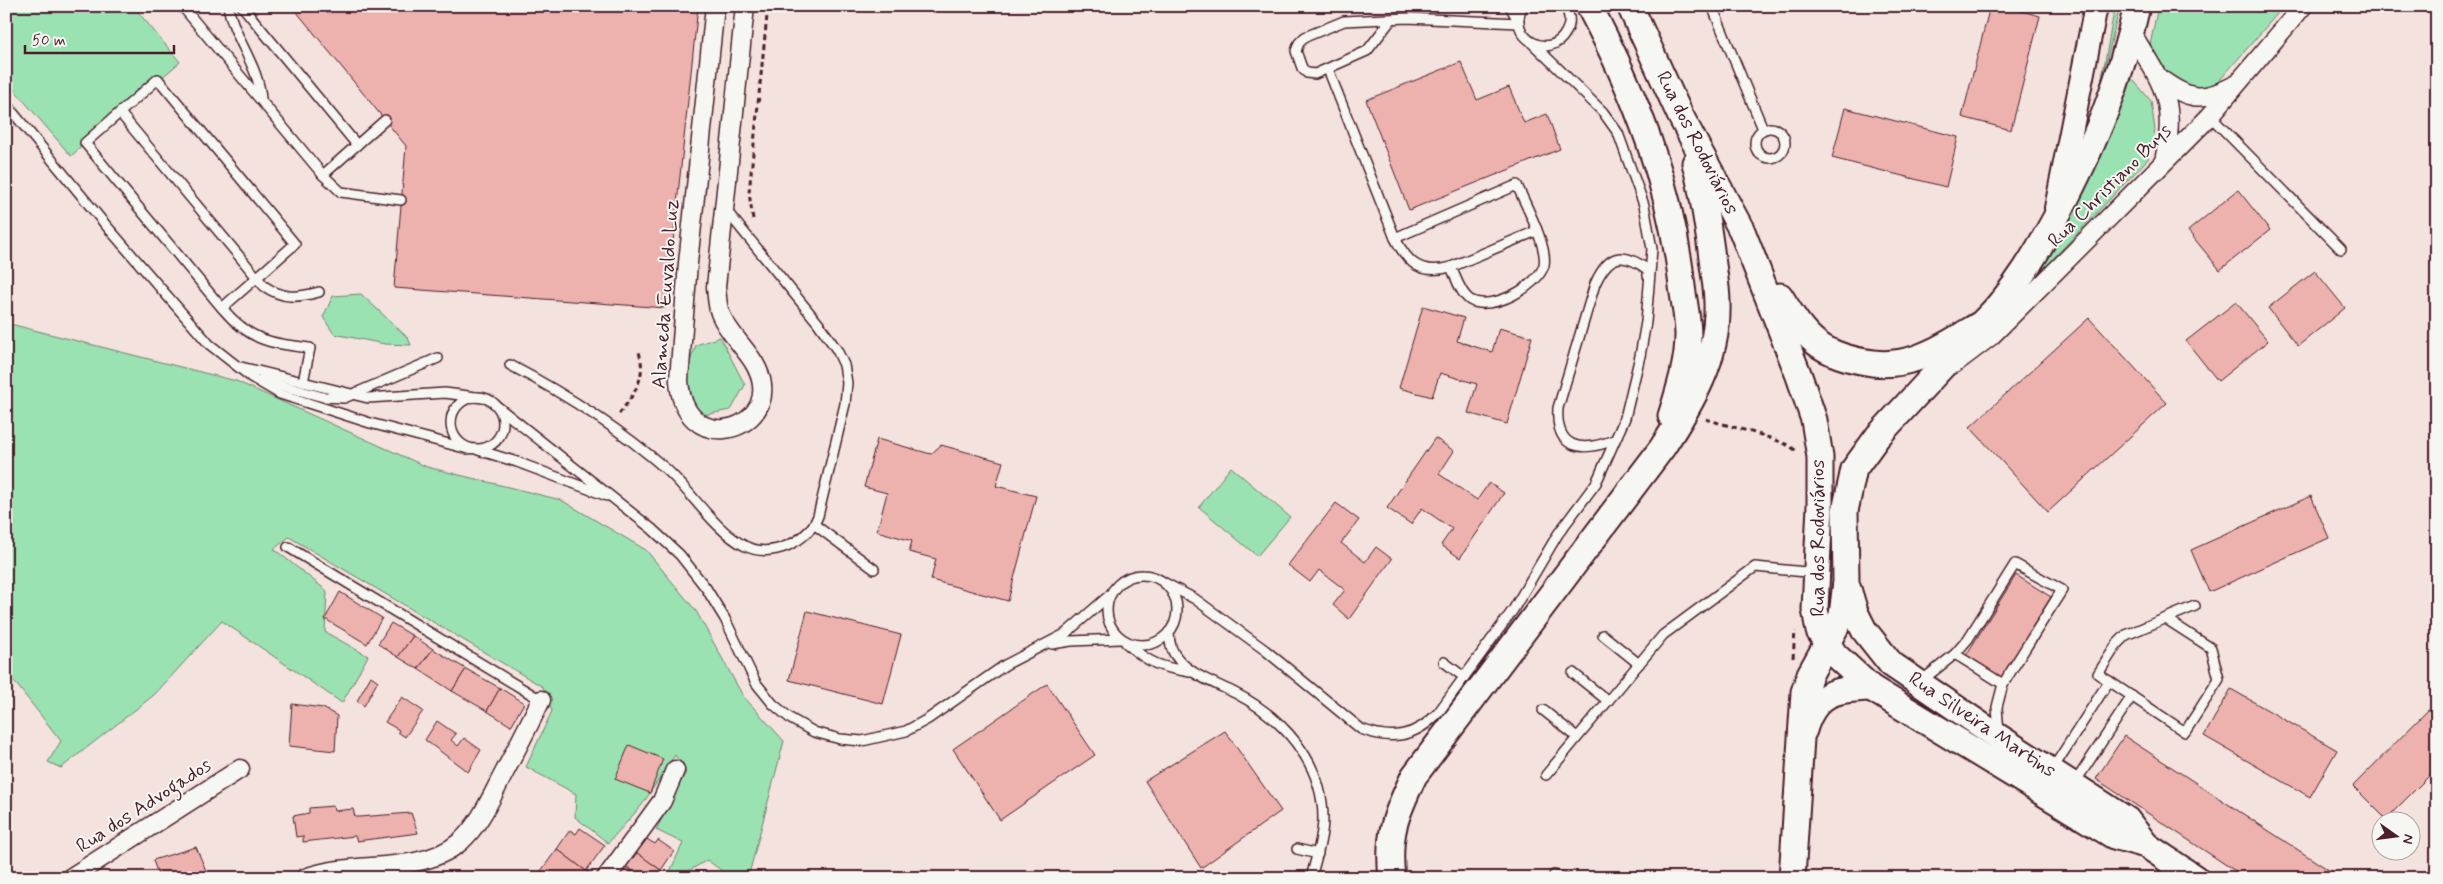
<svg xmlns="http://www.w3.org/2000/svg" width="2443" height="884" font-family="Mynerve,sans-serif">
<rect width="100%" height="100%" fill="#f3e2dd"/>
<filter id="ink" filterUnits="userSpaceOnUse"><feTurbulence type="fractalNoise" baseFrequency=".02" numOctaves="2"/><feDisplacementMap in="SourceGraphic" scale="10" xChannelSelector="R" yChannelSelector="G"/><feConvolveMatrix kernelMatrix="1 2 1 2 8 2 1 2 1" color-interpolation-filters="sRGB"/></filter>
<g filter="url(#ink)">
<g fill="#9ae2b1" stroke="#72806e">
<polygon points="6,6 133,6 180,62 71,156 6,80"/>
<polygon points="2115,6 2120,6 2101,83"/>
<polygon points="2158,6 2284,6 2218,82 2199,90 2169,81 2149,50"/>
<polygon points="2129,75 2151,101 2155,130 2148,159 2029,284"/>
<polygon points="361,294 408,338 411,345 385,344 334,334 323,317 333,296"/>
<polygon points="6,323 236,381 427,467 561,500 646,550 696,611 743,696 784,741 748,878 732,878 707,860 677,878 667,878 683,843 656,830 686,772 675,755 642,805 608,843 575,817 576,794 526,767 552,711 543,687 289,537 274,549 327,591 325,632 368,656 342,703 222,621 154,695 61,768 48,762 61,741 17,685 6,675"/>
<polygon points="720,337 745,385 731,410 697,416 686,372 696,345"/>
<polygon points="1231,467 1290,517 1257,556 1199,507"/>
</g>
<g fill="#edb2ad" stroke="#4a1f2b">
<polygon points="292,6 698,6 666,308 394,288 406,146"/>
<polygon points="1990,6 2003,6 2040,16 2011,130 1962,117"/>
<polygon points="1461,62 1477,100 1509,87 1524,123 1547,114 1560,149 1409,210 1366,100"/>
<polygon points="1845,108 1958,137 1946,187 1832,158"/>
<polygon points="2238,190 2270,230 2220,270 2188,231"/>
<polygon points="2315,271 2345,308 2298,346 2268,308"/>
<polygon points="2236,302 2268,341 2218,381 2186,341"/>
<polygon points="1423,306 1464,318 1457,341 1492,352 1499,328 1532,337 1507,424 1468,413 1477,384 1440,373 1432,397 1399,388"/>
<polygon points="2089,318 2167,403 2048,512 1970,427"/>
<polygon points="1435,438 1454,451 1439,474 1477,500 1489,483 1504,493 1460,558 1441,545 1452,529 1422,508 1411,524 1387,508"/>
<polygon points="877,439 931,454 941,445 1003,462 996,486 1036,496 1008,601 931,580 936,559 909,552 912,541 877,531 887,493 864,487"/>
<polygon points="2311,496 2329,538 2209,592 2191,550"/>
<polygon points="1336,503 1359,520 1341,543 1365,562 1376,547 1392,559 1349,619 1333,605 1345,590 1319,570 1310,582 1288,565"/>
<polygon points="2016,575 2051,597 2001,679 1965,657"/>
<polygon points="340,592 382,618 367,644 325,619"/>
<polygon points="807,611 901,635 883,704 789,680"/>
<polygon points="391,623 413,636 398,657 378,644"/>
<polygon points="413,636 433,649 418,669 398,657"/>
<polygon points="433,649 466,669 452,691 418,669"/>
<polygon points="466,669 500,688 487,711 452,691"/>
<polygon points="371,676 378,681 364,706 357,701"/>
<polygon points="1047,684 1095,755 1000,820 953,749"/>
<polygon points="500,688 524,703 511,726 487,711"/>
<polygon points="2231,689 2337,750 2310,797 2204,736"/>
<polygon points="402,697 423,711 405,737 398,732 399,730 385,722"/>
<polygon points="2437,701 2437,768 2386,819 2353,786"/>
<polygon points="292,704 323,708 337,716 335,751 289,746"/>
<polygon points="437,721 456,734 451,740 458,746 464,738 481,750 468,772 425,740"/>
<polygon points="1225,731 1281,811 1201,868 1145,781"/>
<polygon points="2124,736 2341,878 2246,878 2096,779"/>
<polygon points="629,745 663,759 650,793 615,779"/>
<polygon points="333,806 334,811 353,809 355,817 359,817 411,813 418,833 357,841 355,836 303,842 303,836 296,837 293,816 309,813 309,808"/>
<polygon points="580,828 605,845 586,871 557,849 570,830 576,834"/>
<polygon points="645,838 655,844 658,840 674,851 661,870 635,852"/>
<polygon points="196,847 207,873 196,875 197,878 159,878 153,860"/>
<polygon points="557,849 594,877 593,878 541,878 538,875"/>
<polygon points="633,850 662,871 657,878 643,878 623,864"/>
<polygon points="624,866 639,878 615,878"/>
<polygon points="491,875 494,878 478,878 479,877"/>
</g>
<g fill="none" stroke-linecap="round" stroke-linejoin="round">
<defs>
<g id="service">
<polyline points="182,6 323,175 385,120"/>
<path d="M 228,6 C 234,39 259,66 261,99"/>
<polyline points="242,6 357,145"/>
<polyline points="1510,6 1519,23"/>
<path d="M 1523,6 C 1505,36 1550,63 1566,32 C 1571,24 1570,15 1565,6"/>
<polyline points="1712,6 1763,129"/>
<polyline points="1391,20 1367,51 1315,74 1307,73 1302,68 1296,51 1299,43 1305,37 1344,21 1407,18 1519,23"/>
<path d="M 1328,69 L 1395,238 C 1408,264 1421,275 1451,267 L 1536,231"/>
<polyline points="6,104 104,223 209,344 251,377 280,394 370,423 468,449"/>
<path d="M 120,113 L 264,286 C 283,299 297,298 319,292"/>
<polyline points="2210,116 2341,249"/>
<circle cx="1770" cy="143" r="15"/>
<polyline points="323,175 341,192 401,200"/>
<path d="M 1395,238 L 1517,185 C 1525,204 1548,246 1544,265 C 1538,287 1491,312 1470,300 C 1460,293 1456,277 1451,267"/>
<path d="M 222,308 L 295,244 L 158,79 L 85,143 L 222,308 C 250,341 269,343 310,348 L 303,382"/>
<path d="M 510,365 C 565,394 619,428 666,469 C 691,491 715,531 745,546 C 771,559 808,542 818,516 L 845,404 L 847,383 L 844,365 L 837,350 L 818,323 L 725,209"/>
<polyline points="241,367 368,398 445,393 483,398"/>
<polyline points="261,380 323,397 344,398 438,358"/>
<circle cx="477" cy="423" r="26"/>
<polyline points="498,407 652,529 680,555 706,588 725,619 756,683 773,704 791,719 814,732 840,739 862,741 906,731 928,719 1005,665 1065,634 1111,594"/>
<path d="M 1614,440 C 1581,453 1555,449 1558,408 L 1595,284 C 1608,255 1622,250 1648,270 L 1648,276"/>
<polyline points="478,450 517,462 607,496"/>
<polyline points="815,525 874,569"/>
<polyline points="288,547 541,700"/>
<circle cx="1142" cy="610" r="35"/>
<path d="M 1165,583 L 1195,599 L 1265,650 L 1361,729 C 1392,741 1415,737 1438,713 L 1513,610 L 1558,534 L 1596,483 L 1625,418 L 1640,356 L 1646,322 L 1652,249 L 1644,205 L 1618,133 L 1603,112 L 1532,43"/>
<path d="M 1169,632 C 1169,643 1171,652 1179,660 C 1193,676 1217,684 1235,693 C 1282,717 1323,762 1323,818 C 1323,838 1316,858 1311,878"/>
<polyline points="1603,635 1639,664"/>
<path d="M 1126,643 C 1150,664 1160,667 1190,672"/>
<polyline points="1052,644 1071,641 1120,639"/>
<polyline points="1955,654 2003,684"/>
<polyline points="1444,662 1464,677"/>
<polyline points="1573,673 1608,701"/>
<polyline points="2109,681 2098,674 2117,644 2126,635 2195,606"/>
<polyline points="1920,682 1955,654 1968,639 2015,564 2062,590 2003,684 1997,707 1999,733"/>
<polyline points="1543,710 1577,737"/>
<polyline points="2052,770 2109,681 2185,732 2219,679 2211,648 2166,619"/>
<polyline points="1546,775 1663,635 1755,567 1816,573"/>
<polyline points="2074,784 2132,696"/>
<polyline points="1297,849 1318,854"/>
<polyline points="1554,875 1565,878"/>
</g>
<g id="minor">
<path d="M 715,6 L 688,263 L 679,380 C 683,455 768,434 762,385 C 759,357 730,339 720,313 C 717,305 717,295 716,287 L 745,6"/>
<path d="M 2131,32 C 2161,82 2178,100 2164,161"/>
<path d="M 2159,78 C 2188,99 2200,103 2233,86"/>
<polyline points="1954,364 1991,336 2210,116 2303,6"/>
<polyline points="70,878 240,769"/>
<path d="M 305,878 C 340,865 379,869 415,862 C 430,859 447,853 460,842 C 480,824 491,798 503,775 C 516,750 529,725 541,700"/>
<polyline points="606,878 662,801 675,770"/>
</g>
<polyline id="tertiary" points="2056,208 2096,6"/>
<g id="secondary">
<path d="M 1589,6 C 1636,95 1671,185 1682,286 C 1684,302 1688,319 1688,335 C 1688,363 1679,390 1671,416"/>
<polyline points="1630,6 1680,115 1742,231 1799,376 1814,420 1820,457 1820,505 1815,609 1819,631 1835,655 1871,688 2114,836 2146,845 2195,878"/>
<path d="M 1780,296 C 1806,339 1820,356 1873,363 C 1906,367 1933,353 1961,336 C 1968,331 1977,327 1983,322 C 2015,291 2039,249 2060,210 C 2096,140 2120,83 2137,6"/>
<polyline points="1848,589 1855,612 1864,630 1891,664 2000,738 2127,820 2146,845"/>
<path d="M 1804,730 C 1815,692 1836,689 1871,688"/>
<path d="M 1392,878 C 1387,834 1396,814 1414,776 L 1662,448 C 1691,404 1719,358 1717,303 C 1717,286 1713,268 1711,250 C 1707,221 1703,192 1695,163"/>
<polyline points="1792,878 1804,692 1810,674 1842,616 1846,581 1845,511 1854,469 1878,436 1964,343"/>
</g>
</defs>
<use href="#service" stroke="#4a1f2b" stroke-width="12"/>
<use href="#minor" stroke="#4a1f2b" stroke-width="21"/>
<use href="#tertiary" stroke="#4a1f2b" stroke-width="26"/>
<use href="#secondary" stroke="#4a1f2b" stroke-width="29"/>
<g stroke="#4a1f2b" stroke-width="3" stroke-dasharray="5 4" stroke-linecap="butt">
<polyline points="753,219 749,193 768,6"/>
<path d="M 619,414 C 634,394 647,378 639,352"/>
<path d="M 1706,419 C 1723,425 1786,439 1796,451"/>
<polyline points="1793,658 1795,631"/>
</g>
<use href="#service" stroke="#f6f6f2" stroke-width="9"/>
<use href="#minor" stroke="#f6f6f2" stroke-width="18"/>
<use href="#tertiary" stroke="#f6f6f2" stroke-width="22"/>
<use href="#secondary" stroke="#f6f6f2" stroke-width="25"/>
</g>
</g>
<g text-anchor="middle" dominant-baseline="central" stroke-width="4" stroke-linejoin="round" paint-order="stroke">
<g font-size="20" fill="#4a1f2b" stroke="#f6f6f2">
<text transform="translate(1697 143) rotate(63)">Rua dos Rodoviários</text>
<text transform="translate(2110 186) rotate(-45)">Rua Christiano Buys</text>
<text transform="translate(666 294) rotate(-86)">Alameda Euvaldo Luz</text>
<text transform="translate(1818 538) rotate(-90)">Rua dos Rodoviários</text>
<text transform="translate(1982 725) rotate(34)">Rua Silveira Martins</text>
<text transform="translate(144 806) rotate(-33)">Rua dos Advogados</text>
</g>
</g>
<rect width="2443" height="884" fill="none" stroke="#f6f6f2" stroke-width="25"/>
<rect x="12" y="12" width="2418" height="859" fill="none" stroke="#4a1f2b" stroke-width="2" filter="url(#ink)"/>
<g transform="translate(2396 836) rotate(104)"><circle r="24" fill="#f6f6f2" stroke="#b1a0a2"/>
<path d="M0-4L9 19L0 12L-9 19Z" fill="#4a1f2b"/>
<text y="-8" font-size="14" font-weight="bold" text-anchor="middle" fill="#4a1f2b">N</text>
</g>
<path d="M25 45v8h149v-8" fill="none" stroke="#4a1f2b" stroke-width="2.5"/>
<text x="32" y="45" font-size="15" fill="#4a1f2b" stroke="#f6f6f2" stroke-width="4" paint-order="stroke">50 m</text>
</svg>
